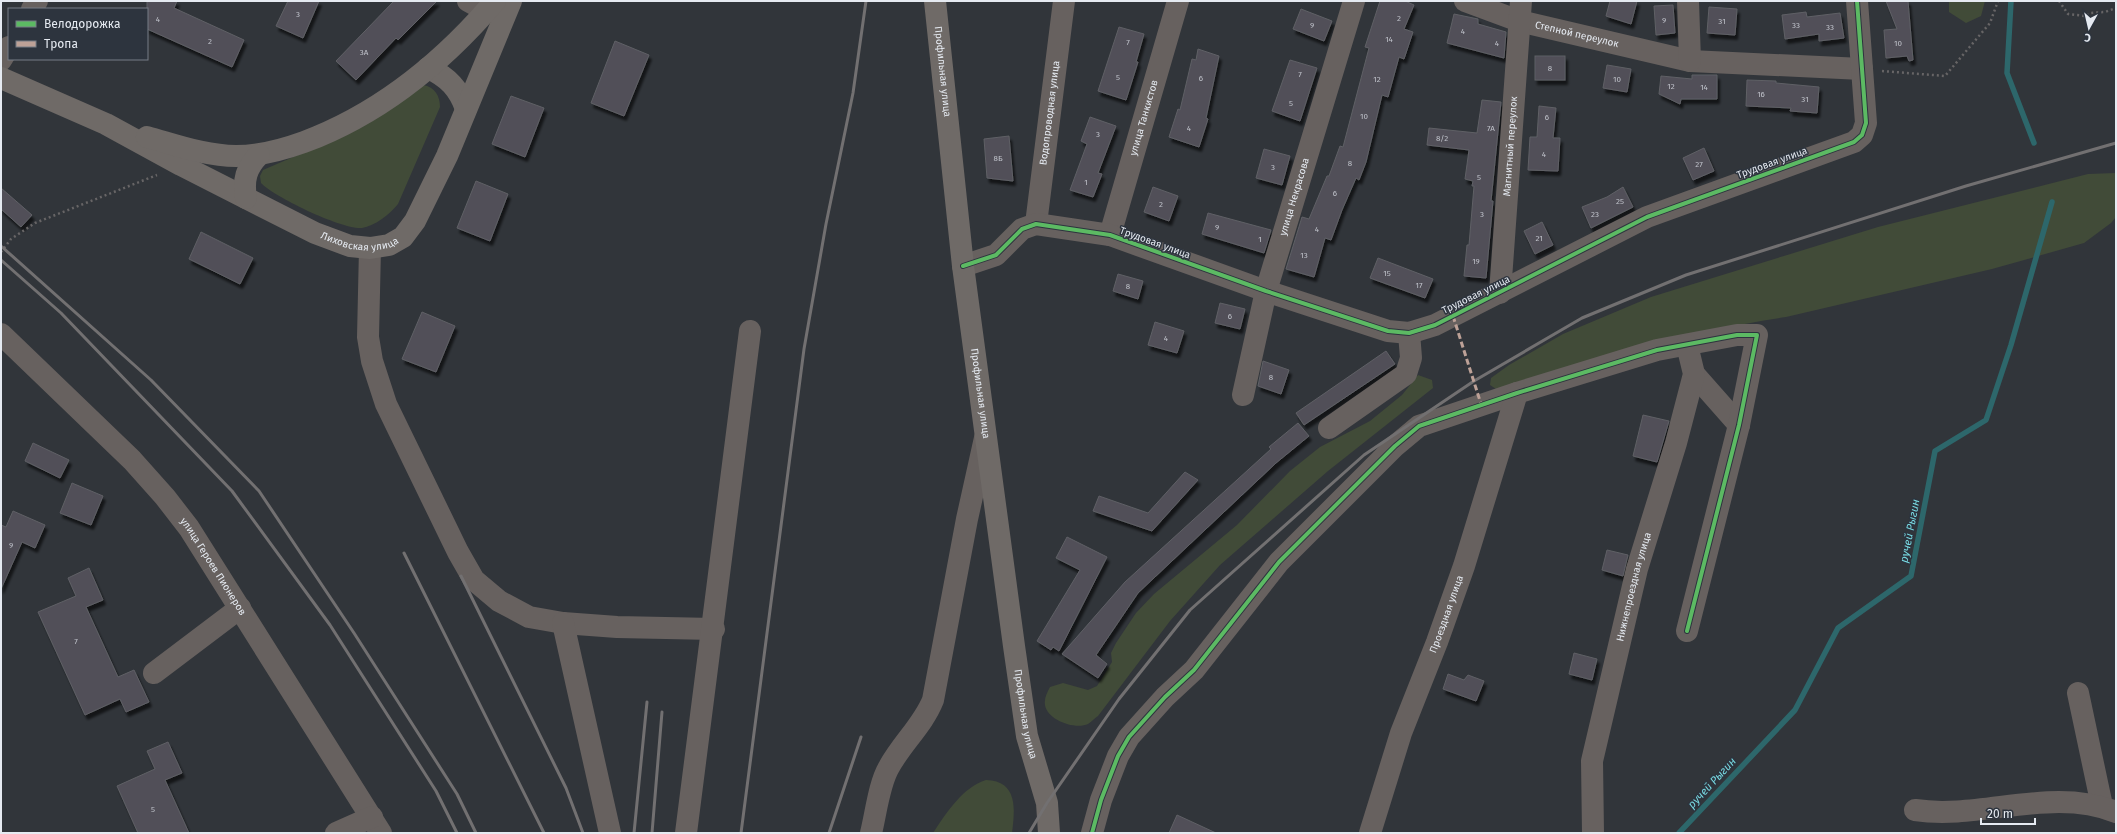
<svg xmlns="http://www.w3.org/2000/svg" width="2117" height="834" font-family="'Fira Sans',sans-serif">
<defs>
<filter id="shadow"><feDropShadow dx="2.5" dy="4.5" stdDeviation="1" flood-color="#0009"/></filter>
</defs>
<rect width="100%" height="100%" fill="#31353a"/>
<g fill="#414b38">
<polygon points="1949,1 1985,1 1981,16 1966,23 1949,12"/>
<path d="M 423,85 C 435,87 440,96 440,107 L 398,204 C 390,214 375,226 362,228 C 343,230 274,197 261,183 L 260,176 L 263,170 L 351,132 Z"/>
<path d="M 2116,173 L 2116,217 L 2111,223 L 2084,243 L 1992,269 L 1786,317 C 1688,331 1592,362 1496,389 L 1490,385 L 1491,378 L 1509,365 L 1563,334 L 1651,297 L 1878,227 L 2088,174 Z"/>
<path d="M 1418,375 L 1432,380 L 1433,388 L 1328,471 L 1220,565 L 1170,621 L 1098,716 C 1095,718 1091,722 1088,724 C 1075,730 1047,720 1045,705 C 1044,698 1047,693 1050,687 L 1063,683 L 1088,690 L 1097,686 L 1112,662 L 1111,653 L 1116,643 L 1136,613 L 1154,594 L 1237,525 L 1290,471 L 1320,447 L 1370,421 L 1402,395 Z"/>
<path d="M 986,780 C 1018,781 1015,809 1012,833 L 933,833 C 946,813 963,787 986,780 Z"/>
</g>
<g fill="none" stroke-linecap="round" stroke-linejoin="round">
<g stroke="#2d676b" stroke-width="5.5">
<polyline points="2011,1 2007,73 2034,143"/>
<polyline points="1679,833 1795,710 1838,628 1911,576 1935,451 1986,420 2011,345 2052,202"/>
</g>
</g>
<g fill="#514f59" stroke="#5f6065" filter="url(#shadow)">
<polygon points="147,1 177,1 174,8 244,40 232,67 147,29"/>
<polygon points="288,1 319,1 303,38 276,26"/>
<polygon points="394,1 437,1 398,40 396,38 356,80 336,61"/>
<polygon points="1380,1 1405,1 1414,5 1404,29 1413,32 1404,59 1399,57 1388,97 1382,95 1366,162 1359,180 1356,178 1342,210 1331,240 1325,238 1314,277 1286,269 1302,217 1309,219 1327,176 1329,176 1340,146 1343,147 1369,48 1365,47"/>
<polygon points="1610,1 1637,1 1631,24 1606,16"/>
<polygon points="1886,1 1908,1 1913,60 1909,61 1907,56 1886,58 1884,30 1897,29"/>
<polygon points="1673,5 1675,33 1656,35 1654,6"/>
<polygon points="1709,7 1737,9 1735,35 1707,33"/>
<polygon points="1301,9 1332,21 1324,41 1293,29"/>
<polygon points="1806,12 1807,17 1840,13 1844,38 1819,41 1819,34 1785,39 1782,15"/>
<polygon points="1454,14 1478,19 1478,24 1506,32 1504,58 1447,43"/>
<polygon points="1119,27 1144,34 1136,62 1138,62 1126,100 1098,91"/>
<polygon points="615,41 649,55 624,116 591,103"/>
<polygon points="1198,49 1219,56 1206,118 1208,119 1199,147 1169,137 1178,109 1180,110 1192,59 1196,60"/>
<rect x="1535" y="56" width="30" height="24"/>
<polygon points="1290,60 1317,68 1300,121 1272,111"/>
<polygon points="1607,65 1631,69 1627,92 1603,88"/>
<polygon points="1692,75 1717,75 1717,99 1681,99 1680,104 1659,94 1661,76 1692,79"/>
<polygon points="1747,80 1776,81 1776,83 1819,87 1817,113 1790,111 1791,108 1746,106"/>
<polygon points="511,96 544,108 525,157 492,144"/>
<polygon points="1482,100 1501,102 1491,201 1493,201 1486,278 1464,276 1467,245 1469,245 1474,186 1472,186 1473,181 1465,179 1469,150 1427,145 1429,128 1477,133"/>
<polygon points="1539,106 1556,108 1553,138 1560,138 1558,171 1528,170 1530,137 1537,137"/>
<polygon points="1090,117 1116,126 1098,173 1102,174 1093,197 1070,190 1087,144 1081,141"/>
<polygon points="1009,136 1013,181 987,178 984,139"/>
<polygon points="1704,148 1714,171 1693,180 1683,158"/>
<polygon points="1264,149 1290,156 1282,185 1256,178"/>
<polygon points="476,181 508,194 490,241 457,228"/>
<polygon points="1153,187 1178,196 1169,221 1144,212"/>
<polygon points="1623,187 1633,207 1591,228 1582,207 1607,197"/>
<polygon points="1,188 32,215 21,227 1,209"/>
<polygon points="1208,213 1271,230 1264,253 1202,234"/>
<polygon points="1542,222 1553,245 1535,254 1524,231"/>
<polygon points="201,232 253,258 240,284 189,259"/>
<polygon points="1378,258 1433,279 1425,298 1370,278"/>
<polygon points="1118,274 1143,281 1138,299 1113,291"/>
<polygon points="1220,303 1245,309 1240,329 1215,323"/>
<polygon points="422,312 455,326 436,372 402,359"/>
<polygon points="1155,322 1184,331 1177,353 1148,345"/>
<polygon points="1386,351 1395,364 1304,425 1296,413"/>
<polygon points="1263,361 1289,370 1281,394 1258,386"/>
<polygon points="1643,415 1669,421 1657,462 1633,456"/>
<polygon points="1298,423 1309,436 1276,463 1138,593 1096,655 1107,664 1098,678 1062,654 1125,582 1271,449 1269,447"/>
<polygon points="33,443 69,460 60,478 25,461"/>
<polygon points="1185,472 1198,480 1152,531 1093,511 1099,496 1148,513"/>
<polygon points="72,483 103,496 91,525 60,513"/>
<polygon points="13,511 45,525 35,548 22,542 1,589 1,525 6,527"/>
<polygon points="1067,537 1107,557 1059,651 1053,647 1051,650 1037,641 1080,570 1056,558"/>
<polygon points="1607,550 1628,555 1623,576 1602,570"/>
<polygon points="89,568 103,600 86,607 118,677 134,670 149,702 126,712 120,699 85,715 38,612 76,596 68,578"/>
<polygon points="1574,653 1597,659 1592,680 1569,674"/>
<polygon points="1448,674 1464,680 1468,675 1484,681 1476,701 1443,689"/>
<polygon points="168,742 182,773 165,780 189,833 138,833 117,786 155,769 147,751"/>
<polygon points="1177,815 1216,833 1169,833"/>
</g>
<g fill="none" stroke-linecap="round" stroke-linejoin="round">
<g stroke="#676566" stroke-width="2.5" stroke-dasharray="2 3" stroke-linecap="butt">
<polyline points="2059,1 2068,14 2085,16 2090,13 2105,12 2116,8"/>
<polyline points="1882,71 1945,76 1990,23 1998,1"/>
<polyline points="1,252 11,239 35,223 157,175"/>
</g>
<g stroke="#67615f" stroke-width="22">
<polyline points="468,1 486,11"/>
<path id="s1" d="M 1465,1 L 1519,21 L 1690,61 L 1862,69"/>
<polyline points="1688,1 1690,61"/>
<polyline points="32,9 37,1"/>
<polyline points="1,60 9,47"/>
<path id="s2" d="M 1036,224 L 1064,1"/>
<path id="s3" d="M 1110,235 L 1178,1"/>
<polyline points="370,248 368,337 372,361 386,404 458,552 474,580 499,601 529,617 563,623 617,627 714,629"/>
<polyline points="963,266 996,255 1022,229 1036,224 1110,235 1266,291 1388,331 1409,333 1435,325 1647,217 1854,142 1862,135 1866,123 1857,1"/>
<path id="s4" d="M 1500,293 L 1521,1"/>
<path id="s5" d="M 1,334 L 132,460 L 165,497 L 189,528 L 381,833"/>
<polyline points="1694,374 1739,425"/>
<path id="s6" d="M 1243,395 L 1266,291 L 1354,1"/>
<polyline points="1329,428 1406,374 1411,358 1409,333"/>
<polyline points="563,623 610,833"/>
<polyline points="154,673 240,608"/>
<polyline points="2078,693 2102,806"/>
<path d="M 1915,810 C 1981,820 2052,786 2116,812"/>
<polyline points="336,833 372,817"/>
<polyline points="686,833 750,331"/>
<path d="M 871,833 C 876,813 879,784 889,767 C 902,743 923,725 933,700 L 967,519 L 985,438"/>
<polyline points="1092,833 1101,800 1118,756 1129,737 1165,697 1194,670 1279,562 1395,446 1419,426 1517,393 1657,350 1737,335 1757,335 1739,425 1687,631"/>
<path id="s7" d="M 1370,833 L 1401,733 L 1437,642 L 1464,566 L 1517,393"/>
<path id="s8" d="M 1593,833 L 1592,761 L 1637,569 L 1676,443 L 1694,374 L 1687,345"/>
</g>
<g stroke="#6f6a67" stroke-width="22">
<path id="s9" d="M 935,1 L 963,266 L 1014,646 L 1027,736 L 1047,803 L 1049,833"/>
<path d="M 428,68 C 448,77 459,89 466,109"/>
<path id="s10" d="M 1,78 L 106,124 L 181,165 L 315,233 L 350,246 L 370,248 L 389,245 L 403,237 L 415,221 L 447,156 L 511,1"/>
<path d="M 147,137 C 176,145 206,156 236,156 C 260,156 282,150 304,142 C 379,114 443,62 495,1"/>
<path d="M 246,198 C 243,180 246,168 259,155"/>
</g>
<g stroke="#727071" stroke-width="3">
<polyline points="1,246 151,380 259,491 354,633 457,794 476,833"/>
<polyline points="1,260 61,313 232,491 330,625 436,791 457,833"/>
<polyline points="404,553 544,833"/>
<polyline points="461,576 566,788 583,833"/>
<polyline points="634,833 647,702"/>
<polyline points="652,833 662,712"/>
<polyline points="741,833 804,349 826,224 853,93 866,1"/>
<polyline points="829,833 861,737"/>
<polyline points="1029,833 1047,803 1119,699 1190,610 1364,455 1474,381 1582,318 1686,275 1966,186 2116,143"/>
</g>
<polyline stroke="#bda197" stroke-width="3" stroke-dasharray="6 3" stroke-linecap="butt" points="1453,316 1481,404"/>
<defs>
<g id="cycleway">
<polyline points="963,266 996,255 1022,229 1036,224 1110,235 1266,291 1388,331 1409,333 1435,325 1647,217 1854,142 1862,135 1866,123 1857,1"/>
<polyline points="1092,833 1101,800 1118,756 1129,737 1165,697 1194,670 1279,562 1395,446 1419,426 1517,393 1657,350 1737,335 1757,335 1739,425 1687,631"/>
</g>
</defs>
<use href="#cycleway" stroke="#2d343e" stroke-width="6"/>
<use href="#cycleway" stroke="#5cba63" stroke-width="4"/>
</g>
<g text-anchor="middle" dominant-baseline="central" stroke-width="3" stroke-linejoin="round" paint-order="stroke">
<g font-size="8" fill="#c0c3cb">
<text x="298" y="14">3</text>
<text x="1399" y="18">2</text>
<text x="158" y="19">4</text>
<text x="1664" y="20">9</text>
<text x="1722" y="21">31</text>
<text x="1312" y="25">9</text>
<text x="1796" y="25">33</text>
<text x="1830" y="27">33</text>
<text x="1463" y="31">4</text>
<text x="1389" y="39">14</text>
<text x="210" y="41">2</text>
<text x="1128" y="42">7</text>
<text x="1497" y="43">4</text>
<text x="1898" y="43">10</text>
<text x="364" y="52">3А</text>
<text x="1550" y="68">8</text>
<text x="1300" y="74">7</text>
<text x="1118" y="77">5</text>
<text x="1201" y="78">6</text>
<text x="1377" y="79">12</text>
<text x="1617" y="79">10</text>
<text x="1671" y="86">12</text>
<text x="1704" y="87">14</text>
<text x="1761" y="94">16</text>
<text x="1805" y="99">31</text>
<text x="1291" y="103">5</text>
<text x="1364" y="116">10</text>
<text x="1547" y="117">6</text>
<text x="1189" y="128">4</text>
<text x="1491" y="128">7А</text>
<text x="1098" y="134">3</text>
<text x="1442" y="138">8/2</text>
<text x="1544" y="154">4</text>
<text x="998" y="158">8Б</text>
<text x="1350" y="163">8</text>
<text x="1699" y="164">27</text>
<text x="1273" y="167">3</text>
<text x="1479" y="177">5</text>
<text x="1086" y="182">1</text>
<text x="1335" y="193">6</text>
<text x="1620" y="201">25</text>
<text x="1161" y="204">2</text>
<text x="1482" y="214">3</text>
<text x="1595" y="214">23</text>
<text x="1217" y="227">9</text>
<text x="1317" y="229">4</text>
<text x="1539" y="238">21</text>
<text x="1260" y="239">1</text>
<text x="1304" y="255">13</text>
<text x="1476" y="261">19</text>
<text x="1387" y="273">15</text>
<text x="1419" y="285">17</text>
<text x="1128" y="286">8</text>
<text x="1230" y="316">6</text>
<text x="1166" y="338">4</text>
<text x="1271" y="377">8</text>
<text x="11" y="545">9</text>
<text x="76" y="641">7</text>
<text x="153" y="809">5</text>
</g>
<g font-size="10" fill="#e5eaf1" stroke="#2d343e">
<text stroke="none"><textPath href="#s1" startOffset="117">Степной переулок</textPath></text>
<text stroke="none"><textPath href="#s9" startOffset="71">Профильная улица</textPath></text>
<text stroke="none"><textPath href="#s2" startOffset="112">Водопроводная улица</textPath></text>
<text stroke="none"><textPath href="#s3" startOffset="122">улица Танкистов</textPath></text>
<text stroke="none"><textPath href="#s4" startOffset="147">Магнитный переулок</textPath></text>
<text transform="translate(1772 163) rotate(-20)">Трудовая улица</text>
<text stroke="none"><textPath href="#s6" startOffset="205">улица Некрасова</textPath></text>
<text stroke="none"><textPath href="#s10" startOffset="397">Лиховская улица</textPath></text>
<text transform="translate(1155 243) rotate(20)">Трудовая улица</text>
<text transform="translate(1476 295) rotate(-26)">Трудовая улица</text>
<text stroke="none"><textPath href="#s9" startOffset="395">Профильная улица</textPath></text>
<text stroke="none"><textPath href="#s5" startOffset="316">улица Героев Пионеров</textPath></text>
<text stroke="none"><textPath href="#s8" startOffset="251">Нижнепроездная улица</textPath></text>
<text stroke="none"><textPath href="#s7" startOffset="232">Проездная улица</textPath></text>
<text stroke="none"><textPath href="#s9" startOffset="719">Профильная улица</textPath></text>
</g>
<g font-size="11" font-style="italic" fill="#79dce4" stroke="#2d343e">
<text transform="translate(1910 531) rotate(-79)">ручей Рыгин</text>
<text transform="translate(1712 783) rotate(-47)">ручей Рыгин</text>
</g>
</g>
<rect width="2117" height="834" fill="none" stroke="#e5eaf1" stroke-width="4"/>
<rect x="8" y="8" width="140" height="52" fill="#2d343e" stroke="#777d86"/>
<rect x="16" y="21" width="20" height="6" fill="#5cba63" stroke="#777d86"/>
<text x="44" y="28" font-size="12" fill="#e5eaf1">Велодорожка</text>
<rect x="16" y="41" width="20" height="6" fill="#bda197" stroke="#777d86"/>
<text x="44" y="48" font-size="12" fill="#e5eaf1">Тропа</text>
<g transform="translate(2089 28) rotate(188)" stroke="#2d343e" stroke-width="3" paint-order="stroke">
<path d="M0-3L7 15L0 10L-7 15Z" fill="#e5eaf1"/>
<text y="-6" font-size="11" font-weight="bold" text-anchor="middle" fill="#e5eaf1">С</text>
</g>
<path d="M1981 818v6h54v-6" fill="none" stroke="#e5eaf1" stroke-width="2"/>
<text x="1987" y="818" font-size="12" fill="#e5eaf1" stroke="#2d343e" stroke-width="3" paint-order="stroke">20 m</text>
</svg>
